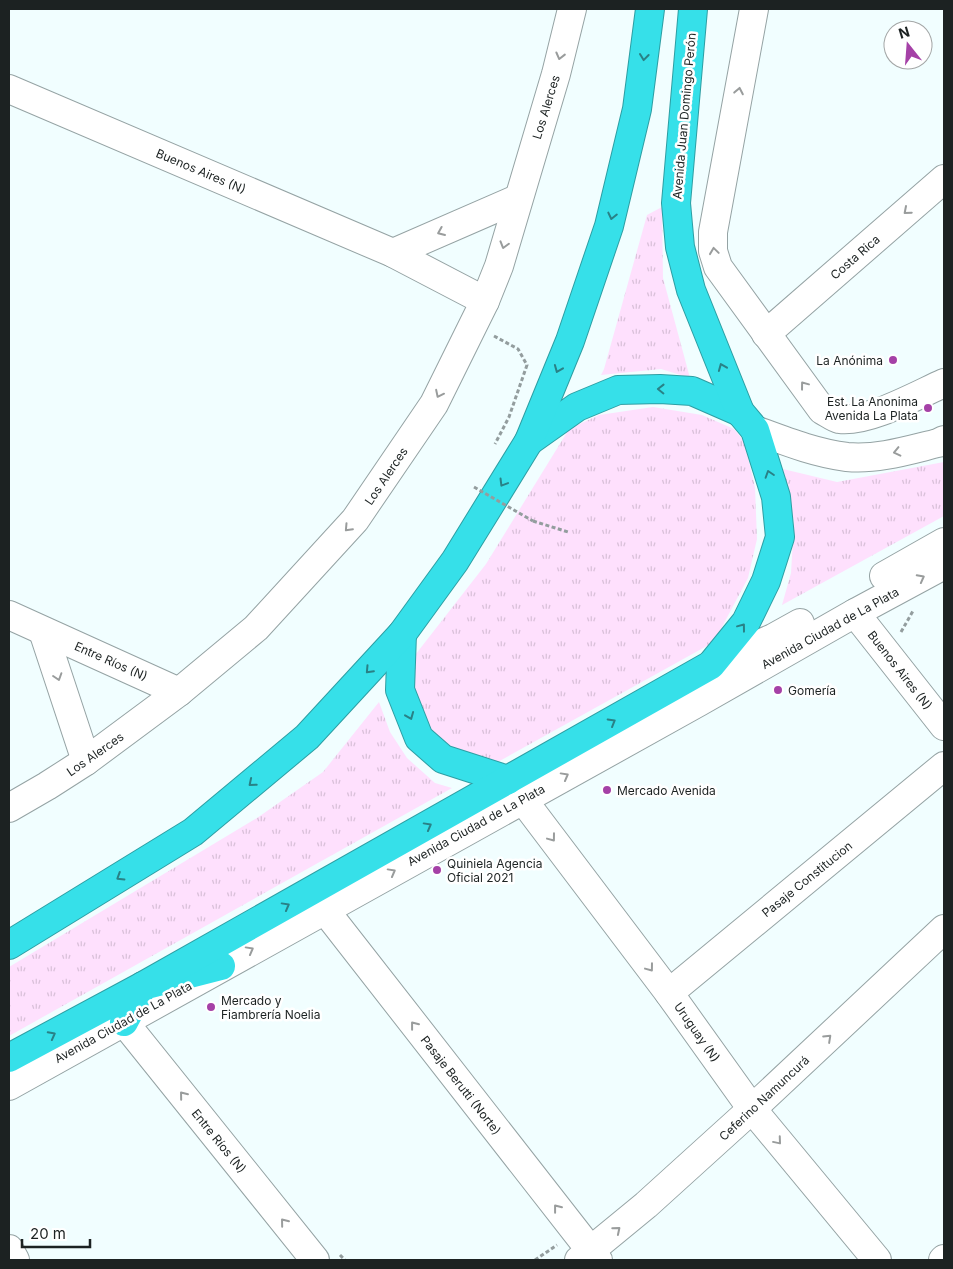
<svg xmlns="http://www.w3.org/2000/svg" width="953" height="1269" font-family="Inter,sans-serif">
<defs>
<pattern id="grass-tufts" width="24" height="20" patternUnits="userSpaceOnUse" patternTransform="scale(1.25)"><rect width="24" height="20" fill="#fee0fd"/><path d="M3 7l-1-3M5 7V3M7 7l1-3M15 17l-1-3M17 17v-4M19 17l1-3" fill="none" stroke="#d9c0d9"/></pattern>
</defs>
<rect width="100%" height="100%" fill="#f1feff"/>
<g fill="url(#grass-tufts)">
<polygon points="662,207 663,278 690,378 661,369 601,375 604,369 647,215"/>
<polygon points="653,407 702,415 734,429 744,441 755,487 757,539 748,578 714,642 496,763 463,758 433,738 416,700 412,659 486,564 569,429 599,415"/>
<polygon points="944,462 944,516 782,605 791,573 794,522 783,469 837,482"/>
<polygon points="379,702 390,732 407,758 435,783 452,788 9,1036 9,967 257,818 323,772"/>
</g>
<g fill="none" stroke-linecap="round" stroke-linejoin="round">
<defs>
<g id="minor">
<path d="M 754,9 L 713,232 L 713,251 L 718,267 L 822,410 C 828,413 834,418 839,419 C 868,423 917,395 944,383"/>
<polyline points="9,89 393,253 485,301"/>
<polyline points="393,253 517,199"/>
<polyline points="766,334 944,179"/>
<path d="M 755,430 C 785,441 815,453 847,457 C 877,460 909,450 938,443 L 944,440"/>
<polyline points="884,576 944,542"/>
<polyline points="855,613 944,726"/>
<polyline points="9,615 179,692"/>
<polyline points="43,631 86,761"/>
<polyline points="711,665 773,638 800,623"/>
<polyline points="523,800 669,993 752,1109 877,1260"/>
<polyline points="9,808 47,786 86,761 179,692 256,628 355,520 434,404 485,301 499,266 556,74 572,9"/>
<polyline points="324,909 598,1260"/>
<polyline points="669,993 944,766"/>
<polyline points="124,1022 315,1260"/>
<polyline points="9,1086 699,702 855,613 944,565"/>
<polyline points="9,1249 15,1260"/>
<polyline points="579,1260 646,1205 752,1109 944,929"/>
<polyline points="943,1260 944,1259"/>
</g>
<g id="highway">
<polyline points="529,441 577,407 618,390 660,389 692,391 740,412"/>
<polyline points="402,634 400,690 419,738 443,759 508,780"/>
<polyline points="9,945 193,832 307,737 402,634 455,561 529,441 570,341 609,226 637,109 650,9"/>
<polyline points="124,1022 143,986 221,966"/>
<polyline points="9,1058 143,986 711,665 746,622 766,581 780,537 776,497 755,430 740,412 691,290 680,247 676,203 693,9"/>
</g>
</defs>
<use href="#minor" stroke="#95a3a4" stroke-width="30"/>
<use href="#highway" stroke="#2d9ea3" stroke-width="30"/>
<g stroke="#939d9e" stroke-width="3" stroke-dasharray="4 2.5" stroke-linecap="butt">
<polyline points="494,336 518,349 527,365 509,417 495,444"/>
<polyline points="533,521 568,532"/>
<polyline points="901,632 913,611"/>
<polyline points="340,1255 345,1260"/>
<polyline points="535,1260 557,1245"/>
</g>
<use href="#minor" stroke="#fff" stroke-width="28"/>
<use href="#highway" stroke="#36e0e9" stroke-width="28"/>
<polyline stroke="#939d9e" stroke-width="3" stroke-dasharray="4 2.5" stroke-linecap="butt" points="474,487 533,521"/>
</g>
<defs><path id="oneway-chevron" d="M-2-3.5L2.5 0L-2 3.5" fill="none" stroke-width="1.6" stroke-linecap="round" stroke-linejoin="round" transform="scale(1.25)"/></defs>
<g stroke="#999c9c">
<use href="#oneway-chevron" transform="translate(560 56) rotate(104)"/>
<use href="#oneway-chevron" transform="translate(739 91) rotate(-79)"/>
<use href="#oneway-chevron" transform="translate(907 211) rotate(139)"/>
<use href="#oneway-chevron" transform="translate(441 232) rotate(157)"/>
<use href="#oneway-chevron" transform="translate(504 245) rotate(106)"/>
<use href="#oneway-chevron" transform="translate(714 251) rotate(-98)"/>
<use href="#oneway-chevron" transform="translate(804 385) rotate(-127)"/>
<use href="#oneway-chevron" transform="translate(439 394) rotate(116)"/>
<use href="#oneway-chevron" transform="translate(897 452) rotate(167)"/>
<use href="#oneway-chevron" transform="translate(348 528) rotate(133)"/>
<use href="#oneway-chevron" transform="translate(921 578) rotate(-28)"/>
<use href="#oneway-chevron" transform="translate(58 677) rotate(72)"/>
<use href="#oneway-chevron" transform="translate(565 776) rotate(-29)"/>
<use href="#oneway-chevron" transform="translate(552 838) rotate(53)"/>
<use href="#oneway-chevron" transform="translate(392 872) rotate(-29)"/>
<use href="#oneway-chevron" transform="translate(250 950) rotate(-29)"/>
<use href="#oneway-chevron" transform="translate(650 968) rotate(53)"/>
<use href="#oneway-chevron" transform="translate(414 1025) rotate(-128)"/>
<use href="#oneway-chevron" transform="translate(828 1038) rotate(-43)"/>
<use href="#oneway-chevron" transform="translate(183 1095) rotate(-129)"/>
<use href="#oneway-chevron" transform="translate(778 1141) rotate(50)"/>
<use href="#oneway-chevron" transform="translate(557 1208) rotate(-128)"/>
<use href="#oneway-chevron" transform="translate(284 1222) rotate(-129)"/>
<use href="#oneway-chevron" transform="translate(617 1230) rotate(-40)"/>
</g>
<g stroke="#298186">
<use href="#oneway-chevron" transform="translate(644 57) rotate(97)"/>
<use href="#oneway-chevron" transform="translate(612 216) rotate(103)"/>
<use href="#oneway-chevron" transform="translate(722 367) rotate(-112)"/>
<use href="#oneway-chevron" transform="translate(558 369) rotate(112)"/>
<use href="#oneway-chevron" transform="translate(661 389) rotate(-179)"/>
<use href="#oneway-chevron" transform="translate(769 474) rotate(-108)"/>
<use href="#oneway-chevron" transform="translate(503 483) rotate(121)"/>
<use href="#oneway-chevron" transform="translate(742 627) rotate(-53)"/>
<use href="#oneway-chevron" transform="translate(369 670) rotate(133)"/>
<use href="#oneway-chevron" transform="translate(410 716) rotate(68)"/>
<use href="#oneway-chevron" transform="translate(612 722) rotate(-30)"/>
<use href="#oneway-chevron" transform="translate(252 783) rotate(140)"/>
<use href="#oneway-chevron" transform="translate(428 826) rotate(-29)"/>
<use href="#oneway-chevron" transform="translate(120 877) rotate(148)"/>
<use href="#oneway-chevron" transform="translate(286 906) rotate(-29)"/>
<use href="#oneway-chevron" transform="translate(52 1035) rotate(-28)"/>
</g>
<g fill="#a541a7" stroke="#fff" stroke-width="2">
<circle cx="893" cy="360" r="5"/>
<circle cx="928" cy="408" r="5"/>
<circle cx="778" cy="690" r="5"/>
<circle cx="607" cy="790" r="5"/>
<circle cx="437" cy="870" r="5"/>
<circle cx="211" cy="1007" r="5"/>
</g>
<g text-anchor="middle" dominant-baseline="central" stroke-width="5" stroke-linejoin="round" paint-order="stroke">
<g font-size="12" fill="#1c2222" stroke="#fff">
<text transform="translate(546 107) rotate(-73)">Los Alerces</text>
<text transform="translate(684 116) rotate(-85)">Avenida Juan Domingo Perón</text>
<text transform="translate(201 171) rotate(23)">Buenos Aires (N)</text>
<text transform="translate(855 257) rotate(-41)">Costa Rica</text>
<text transform="translate(386 476) rotate(-56)">Los Alerces</text>
<text transform="translate(830 628) rotate(-29)">Avenida Ciudad de La Plata</text>
<text transform="translate(111 661) rotate(24)">Entre Ríos (N)</text>
<text transform="translate(900 670) rotate(52)">Buenos Aires (N)</text>
<text transform="translate(95 754) rotate(-35)">Los Alerces</text>
<text transform="translate(476 825) rotate(-29)">Avenida Ciudad de La Plata</text>
<text transform="translate(807 879) rotate(-39)">Pasaje Constitucion</text>
<text transform="translate(123 1022) rotate(-29)">Avenida Ciudad de La Plata</text>
<text transform="translate(697 1032) rotate(55)">Uruguay (N)</text>
<text transform="translate(461 1085) rotate(52)">Pasaje Berutti (Norte)</text>
<text transform="translate(764 1098) rotate(-43)">Ceferino Namuncurá</text>
<text transform="translate(219 1141) rotate(51)">Entre Ríos (N)</text>
</g>
<g font-size="12" fill="#1c2222" stroke="#fff" text-anchor="start">
<text x="883" y="360" text-anchor="end">La Anónima</text>
<text x="918" y="401" text-anchor="end">Est. La Anonima<tspan x="918" dy="14">Avenida La Plata</tspan></text>
<text x="788" y="690">Gomería</text>
<text x="617" y="790">Mercado Avenida</text>
<text x="447" y="863">Quiniela Agencia<tspan x="447" dy="14">Oficial 2021</tspan></text>
<text x="221" y="1000">Mercado y<tspan x="221" dy="14">Fiambrería Noelia</tspan></text>
</g>
</g>
<rect width="953" height="1269" fill="none" stroke="#1c2222" stroke-width="20"/>
<g transform="translate(908 45) rotate(343)"><circle r="24" fill="#ffffff" stroke="#a4a7a7"/>
<path d="M0-4L9 19L0 12L-9 19Z" fill="#a541a7"/>
<text y="-8" font-size="14" font-weight="bold" text-anchor="middle" fill="#1c2222">N</text>
</g>
<path d="M22 1239v8h68v-8" fill="none" stroke="#1c2222" stroke-width="2.5"/>
<text x="30" y="1239" font-size="15" fill="#1c2222" stroke="#ffffff" stroke-width="4" paint-order="stroke">20 m</text>
</svg>
